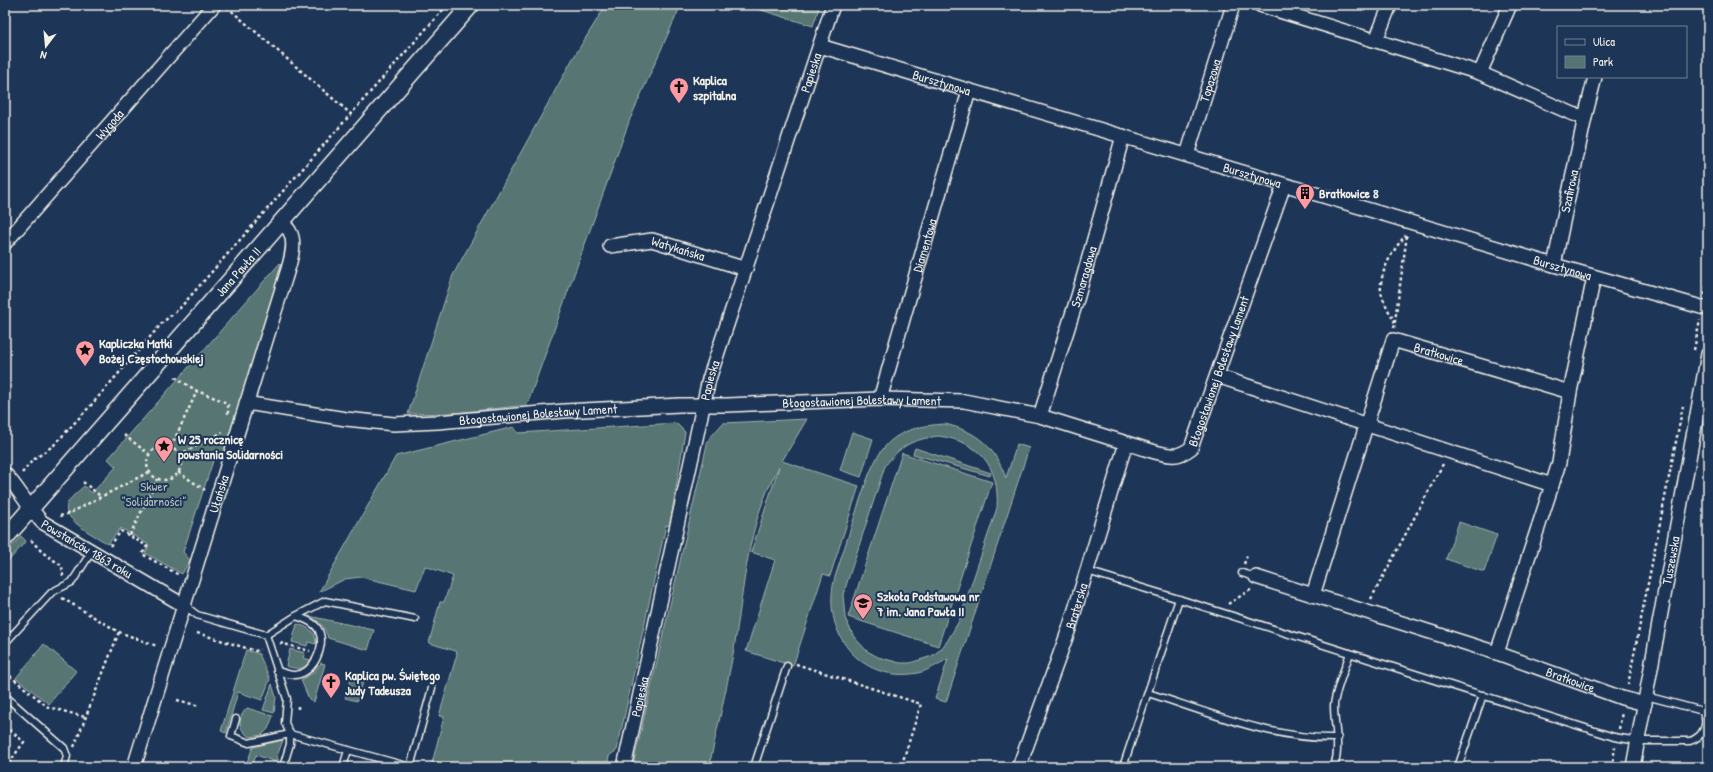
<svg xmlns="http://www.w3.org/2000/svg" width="1713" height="772" font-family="'Patrick Hand',sans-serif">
<rect width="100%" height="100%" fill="#1d3557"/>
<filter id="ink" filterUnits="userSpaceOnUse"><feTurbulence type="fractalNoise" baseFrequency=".025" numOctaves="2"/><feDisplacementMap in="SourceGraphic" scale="8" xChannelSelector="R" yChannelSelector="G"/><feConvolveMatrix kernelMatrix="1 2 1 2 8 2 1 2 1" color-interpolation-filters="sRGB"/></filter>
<g filter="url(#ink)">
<g fill="#567473" stroke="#a5b2ae" fill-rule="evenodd">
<polygon points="606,5 681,5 630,119 527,405 455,413 408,414 453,275 572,60"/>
<polygon points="745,5 807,5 813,7 814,5 820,5 813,26"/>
<path d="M 280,263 L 281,265 L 274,290 L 222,459 L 214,458 L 183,552 L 190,560 L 182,574 L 145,553 L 149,545 L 121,528 L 108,544 C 98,537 61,520 67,505 C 69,498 79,491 84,486 L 92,493 L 116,467 L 108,459 Z"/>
<path d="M 807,419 L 782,461 L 859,486 L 830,576 L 823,574 L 793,666 L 746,651 L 775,560 L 751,552 L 779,467 C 745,527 745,589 733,654 C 726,692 717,729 709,767 L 636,767 L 637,763 L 634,761 L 708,440 L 723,423 Z"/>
<polygon points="676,423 685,432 670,526 666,525 617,750 609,756 607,767 431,767 444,717 439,716 457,654 456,651 429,643 440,602 444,602 453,576 425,566 416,590 361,577 345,579 319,592 396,456 514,427 518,433"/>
<path d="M 945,424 C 978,432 994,446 1006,478 L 1017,444 L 1029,448 L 946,702 L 935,699 L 948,659 C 938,664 930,670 918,673 C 859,684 820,631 835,577 C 843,552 851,528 859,503 C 876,452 885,427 945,424 ZM 938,436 C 979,441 1000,466 997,508 L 959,621 L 948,640 L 941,649 L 932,656 L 910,663 L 900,663 L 878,657 L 867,651 L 854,637 L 845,618 L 843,595 L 885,466 C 901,445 912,440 938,436 Z"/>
<polygon points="852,432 873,439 861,477 840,470"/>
<polygon points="915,448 991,473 990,476 913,454"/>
<polygon points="902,453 992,482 938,646 848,617"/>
<polygon points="1459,522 1497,535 1484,572 1446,559"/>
<polygon points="21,536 26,541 5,565 5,554"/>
<path d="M 309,616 L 374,630 L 368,650 L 328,638 C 325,627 319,621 309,616 Z"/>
<path d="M 297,624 C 308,627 316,631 316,644 L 308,642 L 307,646 L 292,642 Z"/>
<polygon points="44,644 76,671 49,704 16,678"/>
<path d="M 290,649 L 305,653 L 303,658 L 311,660 C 304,671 296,669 286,666 Z"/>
<polygon points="246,650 259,654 270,679 262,700 238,692 226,733 221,731"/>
<polygon points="321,663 325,664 314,702 309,699 301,680 314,672"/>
<polygon points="352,676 364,679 357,701 345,698"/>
<polygon points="272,684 276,697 274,713 263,710"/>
<path d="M 247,708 L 273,716 L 268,729 L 262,735 L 250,737 C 238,730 237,718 247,708 Z"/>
<polygon points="283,740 277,756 279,763 256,755 252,767 245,767 253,747"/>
</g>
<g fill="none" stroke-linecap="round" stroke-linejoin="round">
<defs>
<g id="service">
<polyline points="1087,571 1179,599"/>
<polyline points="1242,573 1256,577"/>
<polyline points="185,606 197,615 266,635 287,699 285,723 290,734 290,744 283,767"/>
<polyline points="266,635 296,616 325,601 415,619"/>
<polyline points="5,643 52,592 72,582 92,551"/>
<path d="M 277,671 C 282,672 289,675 295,675 C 313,674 326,647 319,631 C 315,622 304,619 296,616"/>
<path d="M 1148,693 C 1208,712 1274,740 1338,738"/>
<polyline points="5,696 64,748 67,756 64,767"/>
<polyline points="236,719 231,736 249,743 290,734 403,765 402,767"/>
<polyline points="343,767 348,750"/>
<polyline points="410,767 432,688"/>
<polyline points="754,767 787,666"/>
<path d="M 1123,767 L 1179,599 L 1614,737 L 1638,741 L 1690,741 C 1703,737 1709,724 1703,711 L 1646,696"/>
<path d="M 1334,767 C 1341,746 1334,727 1334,706 C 1334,694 1346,666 1350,653"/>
<polyline points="1458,767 1483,695"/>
</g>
<g id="minor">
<polyline points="1260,5 1480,73 1573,114 1585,117 1554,265"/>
<polyline points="1376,40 1390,5"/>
<path id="s1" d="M 820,46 L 1554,265 L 1708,309"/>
<polyline points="1480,73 1510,5"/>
<polyline points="1585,117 1595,77"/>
<path id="s2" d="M 1187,155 L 1233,5"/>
<path id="s3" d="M 5,243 L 214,5"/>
<path id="s4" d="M 610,246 L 652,240 L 746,269"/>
<polyline points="1217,376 1552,485"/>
<polyline points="1570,392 1594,277"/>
<path id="s5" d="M 880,399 L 969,91"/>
<path id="s6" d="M 246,403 L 346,419 L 394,424 L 438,422 L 564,411 L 680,405 L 727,405 L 880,399 L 964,401 L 1040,416 L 1155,452 C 1170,456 1178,458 1191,448 L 1284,185"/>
<path id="s7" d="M 1040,416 L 1078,296 L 1123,136"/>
<path id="s8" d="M 5,474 C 19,489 28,507 42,522 L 185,606"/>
<path id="s9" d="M 1256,577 L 1497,653 L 1622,698 L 1645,704"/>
<path id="s10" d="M 1313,595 L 1393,340 L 1570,392 L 1559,463 L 1552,485 L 1497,653"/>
<path id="s11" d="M 134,767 L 285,279 C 289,266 297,244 290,232 C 288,228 284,225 281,222"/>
<path id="s12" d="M 624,767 L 709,379 L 833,5"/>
<path id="s13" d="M 1019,767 L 1069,629 L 1126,443"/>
<path id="s14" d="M 1633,767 L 1708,354"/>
</g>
<g id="tertiary">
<path id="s15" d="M 5,538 L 471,5"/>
</g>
</defs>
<use href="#service" stroke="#f4f1e8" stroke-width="9"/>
<use href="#minor" stroke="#f4f1e8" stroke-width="16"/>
<use href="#tertiary" stroke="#f4f1e8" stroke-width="19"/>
<g stroke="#f4f1e8" stroke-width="2.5" stroke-dasharray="3 3" stroke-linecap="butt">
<polyline points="227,7 352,115"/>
<polyline points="1705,295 1708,280"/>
<path d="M 1395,323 C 1390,313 1383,302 1381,291 C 1379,272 1394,248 1406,235"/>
<polyline points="1394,328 1407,235"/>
<polyline points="1694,350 1700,320"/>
<polyline points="175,377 197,391 223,401 228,405 228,414"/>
<polyline points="124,435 149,454"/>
<circle cx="164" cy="463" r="17"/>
<polyline points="171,447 197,391"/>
<polyline points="179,455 223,432"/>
<polyline points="178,472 205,490"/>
<polyline points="22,473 32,461 54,445 93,403 163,322 179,309 447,5"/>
<polyline points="83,482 98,494 100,497"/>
<polyline points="60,516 70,513 149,472"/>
<polyline points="130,535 157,479"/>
<polyline points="31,540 42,552 62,566 63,576"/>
<polyline points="110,546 121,531 147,546 142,554 179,575"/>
<polyline points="1244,564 1248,553"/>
<polyline points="62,598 119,632 157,646"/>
<polyline points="1371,599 1443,464"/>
<polyline points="1228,604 1252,589"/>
<polyline points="197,633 256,651 260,649"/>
<polyline points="280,643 310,651"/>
<polyline points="796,664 921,704 901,767"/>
<polyline points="5,672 48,707 85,717"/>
<polyline points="1628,685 1683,406"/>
<polyline points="177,700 199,706"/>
<polyline points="298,709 298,703"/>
<polyline points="5,726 24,742 6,767"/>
<polyline points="1619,729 1622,712"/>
<polyline points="74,747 119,632"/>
<polyline points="1612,767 1615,747"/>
</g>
<use href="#service" stroke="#1d3557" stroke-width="6"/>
<use href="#minor" stroke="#1d3557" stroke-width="13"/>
<use href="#tertiary" stroke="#1d3557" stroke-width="16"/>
</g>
</g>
<defs>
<symbol id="church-pin" viewBox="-11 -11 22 30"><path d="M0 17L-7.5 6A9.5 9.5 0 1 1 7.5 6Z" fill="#ff9aa2" stroke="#1d3557"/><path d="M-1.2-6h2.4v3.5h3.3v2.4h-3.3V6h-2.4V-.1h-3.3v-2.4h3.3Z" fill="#111"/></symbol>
<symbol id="building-pin" viewBox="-11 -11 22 30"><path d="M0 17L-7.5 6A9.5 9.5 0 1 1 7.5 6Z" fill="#ff9aa2" stroke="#1d3557"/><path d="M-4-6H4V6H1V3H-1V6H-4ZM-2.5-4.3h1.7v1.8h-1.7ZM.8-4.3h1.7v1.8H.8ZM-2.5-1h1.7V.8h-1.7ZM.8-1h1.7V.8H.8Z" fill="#111"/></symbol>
<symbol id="sight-pin" viewBox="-11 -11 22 30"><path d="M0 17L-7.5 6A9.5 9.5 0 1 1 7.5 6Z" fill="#ff9aa2" stroke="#1d3557"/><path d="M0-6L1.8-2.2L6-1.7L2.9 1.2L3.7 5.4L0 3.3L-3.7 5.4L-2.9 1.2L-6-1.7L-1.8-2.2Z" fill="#111"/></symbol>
<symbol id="school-pin" viewBox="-11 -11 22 30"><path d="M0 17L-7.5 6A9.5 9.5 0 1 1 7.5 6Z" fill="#ff9aa2" stroke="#1d3557"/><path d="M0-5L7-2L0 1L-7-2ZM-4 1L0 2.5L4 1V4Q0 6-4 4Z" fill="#111"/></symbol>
</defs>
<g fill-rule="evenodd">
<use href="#church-pin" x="668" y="76" width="22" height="30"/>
<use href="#building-pin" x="1294" y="182" width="22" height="30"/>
<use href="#sight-pin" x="74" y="339" width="22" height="30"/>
<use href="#sight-pin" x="153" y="435" width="22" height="30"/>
<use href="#school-pin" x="852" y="592" width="22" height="30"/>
<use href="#church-pin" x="320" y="671" width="22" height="30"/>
</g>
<g text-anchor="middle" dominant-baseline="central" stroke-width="4" stroke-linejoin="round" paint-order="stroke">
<g font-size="13" fill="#f4f1e8" stroke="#1d3557">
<text stroke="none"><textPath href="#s12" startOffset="720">Papieska</textPath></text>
<text stroke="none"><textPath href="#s2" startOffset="78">Topazowa</textPath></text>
<text stroke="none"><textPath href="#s1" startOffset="127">Bursztynowa</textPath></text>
<text stroke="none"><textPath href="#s3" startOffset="158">Wygoda</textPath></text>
<text stroke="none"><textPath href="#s1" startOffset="451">Bursztynowa</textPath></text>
<text transform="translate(1569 191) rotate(-78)">Szafirowa</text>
<text stroke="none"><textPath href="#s5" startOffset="160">Diamentowa</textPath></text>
<text stroke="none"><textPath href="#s4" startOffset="70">Watykańska</textPath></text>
<text stroke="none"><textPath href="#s1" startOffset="775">Bursztynowa</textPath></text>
<text stroke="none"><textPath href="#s15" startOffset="354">Jana Pawła II</textPath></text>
<text stroke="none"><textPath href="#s7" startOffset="146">Szmaragdowa</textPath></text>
<text stroke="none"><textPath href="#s10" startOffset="315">Bratkowice</textPath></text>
<text stroke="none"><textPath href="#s6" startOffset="1038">Błogosławionej Bolesławy Lament</textPath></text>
<text stroke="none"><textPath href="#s12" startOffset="396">Papieska</textPath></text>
<text stroke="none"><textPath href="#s6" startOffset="618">Błogosławionej Bolesławy Lament</textPath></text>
<text stroke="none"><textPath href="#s6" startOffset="294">Błogosławionej Bolesławy Lament</textPath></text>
<text stroke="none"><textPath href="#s11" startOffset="286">Ułańska</textPath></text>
<text stroke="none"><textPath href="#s8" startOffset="113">Powstańców 1863 roku</textPath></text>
<text stroke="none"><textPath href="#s14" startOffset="210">Tuszewska</textPath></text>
<text stroke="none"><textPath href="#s13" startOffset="171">Braterska</textPath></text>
<text stroke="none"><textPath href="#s9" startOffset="331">Bratkowice</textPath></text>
<text stroke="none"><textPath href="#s12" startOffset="72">Papieska</textPath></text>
</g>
<g font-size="13" font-weight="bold" fill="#f4f1e8" stroke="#1d3557" text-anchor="start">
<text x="693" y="80">Kaplica<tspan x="693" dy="15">szpitalna</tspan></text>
<text x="1319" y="193">Bratkowice 8</text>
<text x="99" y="343">Kapliczka Matki<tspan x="99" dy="15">Bożej Częstochowskiej</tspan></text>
<text x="178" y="439">W 25 rocznicę<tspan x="178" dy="15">powstania Solidarności</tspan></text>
<text x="877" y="596">Szkoła Podstawowa nr<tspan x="877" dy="15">7 im. Jana Pawła II</tspan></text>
<text x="345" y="675">Kaplica pw. Świętego<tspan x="345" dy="15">Judy Tadeusza</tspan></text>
</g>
<g font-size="13" fill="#b5bfb9" stroke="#1d3557">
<text x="154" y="486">Skwer<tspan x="154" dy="15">"Solidarności"</tspan></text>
</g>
</g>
<rect width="1713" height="772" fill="none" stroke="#1d3557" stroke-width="20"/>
<rect x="10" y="10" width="1693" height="752" fill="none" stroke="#f4f1e8" stroke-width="1.5" filter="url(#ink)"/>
<rect x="1557" y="26" width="130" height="52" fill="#1d3557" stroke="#738091"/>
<rect x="1565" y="39" width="20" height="6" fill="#1d3557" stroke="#738091"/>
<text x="1593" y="46" font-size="12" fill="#f4f1e8">Ulica</text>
<rect x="1565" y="56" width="20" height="12" fill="#567473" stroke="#738091"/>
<text x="1593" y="66" font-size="12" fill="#f4f1e8">Park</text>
<g transform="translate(46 46) rotate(196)" stroke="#1d3557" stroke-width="3" paint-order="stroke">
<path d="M0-3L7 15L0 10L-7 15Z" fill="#f4f1e8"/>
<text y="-6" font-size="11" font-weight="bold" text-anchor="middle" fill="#f4f1e8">N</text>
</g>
</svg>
